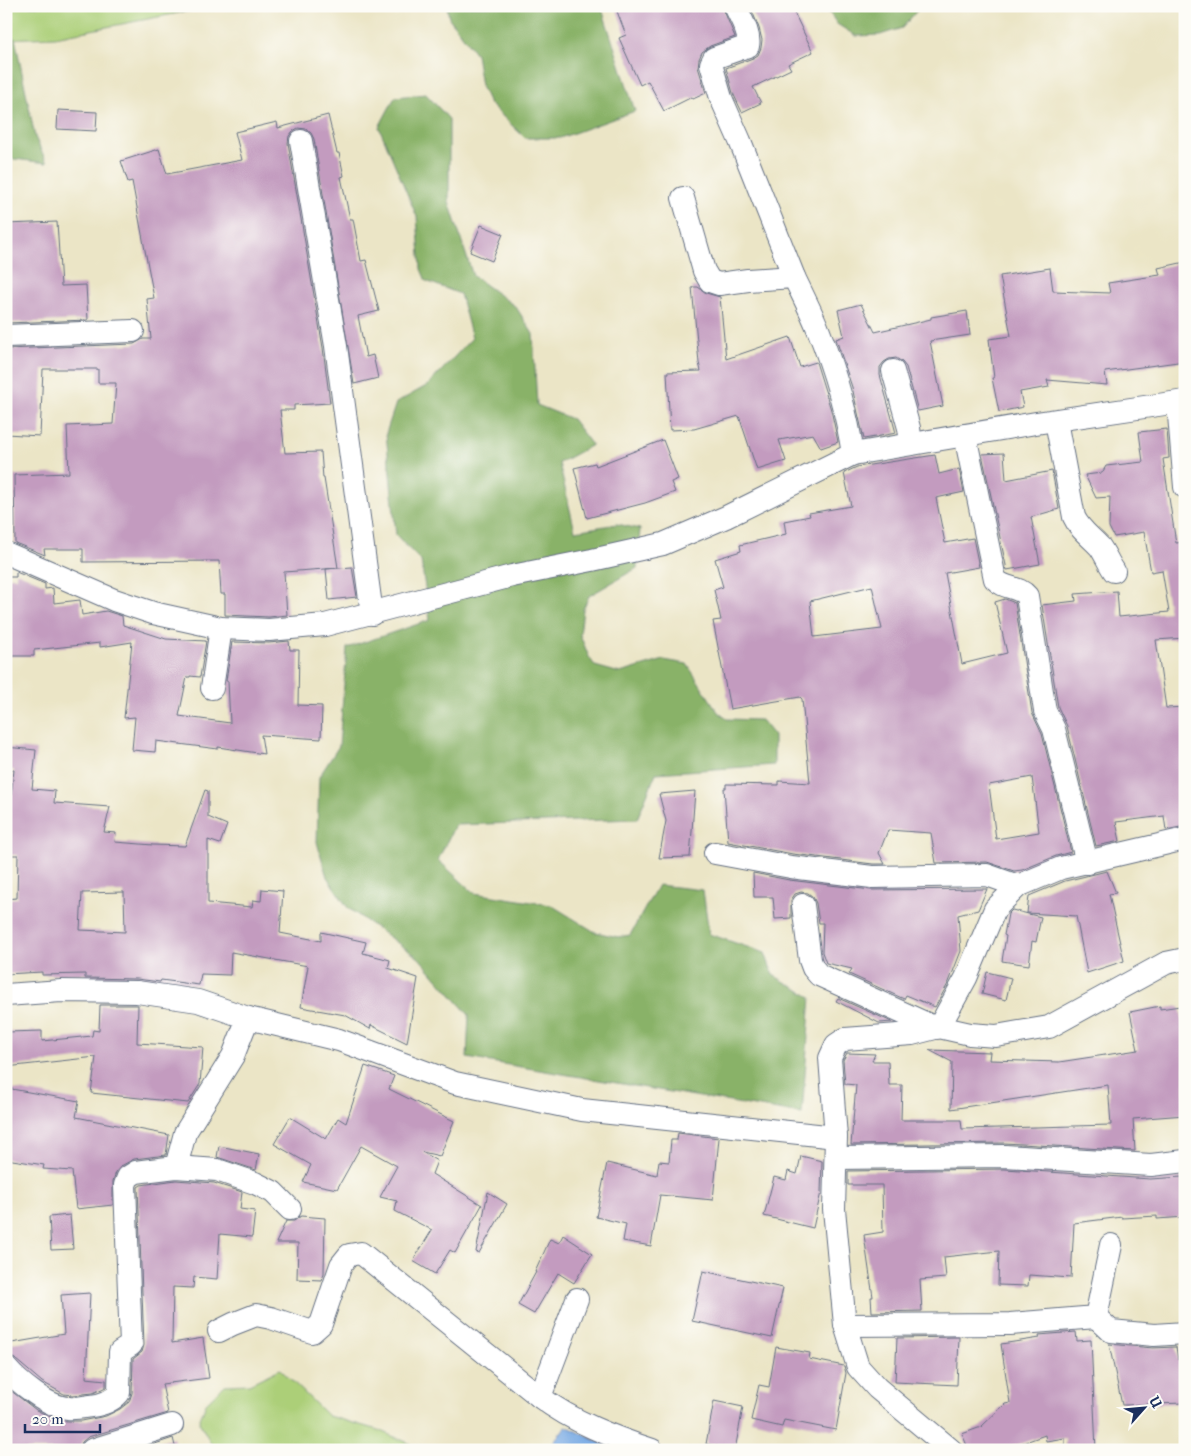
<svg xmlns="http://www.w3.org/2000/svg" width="1191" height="1456" font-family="'IM FELL French Canon',serif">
<rect width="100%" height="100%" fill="#fdfcf7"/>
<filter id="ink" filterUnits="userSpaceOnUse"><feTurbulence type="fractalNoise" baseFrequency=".02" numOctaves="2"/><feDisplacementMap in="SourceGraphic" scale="10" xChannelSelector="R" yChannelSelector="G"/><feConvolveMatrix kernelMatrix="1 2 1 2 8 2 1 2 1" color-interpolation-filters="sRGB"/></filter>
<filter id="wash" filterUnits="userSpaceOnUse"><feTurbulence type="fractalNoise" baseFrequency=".0096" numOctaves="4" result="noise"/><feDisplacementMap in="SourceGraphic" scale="20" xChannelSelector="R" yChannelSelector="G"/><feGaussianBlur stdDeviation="1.12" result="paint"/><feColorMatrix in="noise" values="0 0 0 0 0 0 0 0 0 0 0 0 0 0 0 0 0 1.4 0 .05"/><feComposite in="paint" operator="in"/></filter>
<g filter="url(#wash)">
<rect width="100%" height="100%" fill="#ebe5c6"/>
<g fill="#accf78" stroke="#647f6b">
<polygon points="6,6 215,6 55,37 6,39"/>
<polygon points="280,1369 328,1416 378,1430 411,1444 414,1450 215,1450 199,1422 206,1403 225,1385 249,1384"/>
</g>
<g fill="#89b268" stroke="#527063">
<polygon points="447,6 601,6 635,111 560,138 525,138 489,103 481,86 476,54 449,18"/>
<polygon points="825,6 921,6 902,28 880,35 856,36 837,24"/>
<polygon points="15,38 35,137 47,163 6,158 6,39"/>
<polygon points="426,94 449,119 449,202 473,276 516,307 533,334 537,405 572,419 592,445 559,463 575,531 617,524 640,529 637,568 589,596 583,609 580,635 589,657 595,666 620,673 664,660 687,664 718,712 727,719 761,720 774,736 774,765 656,773 637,819 455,825 438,860 474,893 551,905 595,932 618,937 630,935 658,885 703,890 709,934 765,953 773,975 811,997 802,1114 467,1058 469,1015 419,958 348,908 327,877 317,842 319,777 339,746 347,648 430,620 421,561 396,535 386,433 396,403 428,385 472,338 460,294 426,281 421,269 417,217 379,127 395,97"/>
</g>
<polygon fill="#79aae4" stroke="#4a6ca1" points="566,1426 616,1450 547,1450"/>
<g id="blocks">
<g fill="#c39bbf" fill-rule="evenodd">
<polygon points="615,6 722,6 735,37 710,46 702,52 699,59 698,67 706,93 693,99 692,97 664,111 648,81 640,85 619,38 626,35"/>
<polygon points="750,6 791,6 813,52 788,64 791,69 753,87 761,103 742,112 733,93 726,68 753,58 758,55 761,48 762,40 759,28"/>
<polygon points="58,110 97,112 96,131 57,129"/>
<polygon points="328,115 337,153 339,153 344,176 341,177 350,219 353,219 361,261 366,260 379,311 358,316 366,357 373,355 378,378 354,384 314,139 311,133 306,129 298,128 293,131 289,136 288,143 323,348 330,403 294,405 294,410 280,410 285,453 321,452 323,478 324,478 338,568 284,572 287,615 269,617 225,615 225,594 221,594 219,561 83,562 83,549 44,549 45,555 15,543 14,475 69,473 67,426 113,424 116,383 98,383 98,369 43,369 40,436 6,434 6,349 134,344 143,339 151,339 147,299 154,298 132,181 128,182 121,161 159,149 167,174 242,160 235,132 277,122 278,128"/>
<polygon points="57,222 61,286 86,285 88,320 6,323 6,224"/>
<polygon points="481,225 503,234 492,261 470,252"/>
<polygon points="1185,262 1185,361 1105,372 1107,385 1047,380 1049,387 1020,392 1023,407 999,412 992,378 994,378 989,339 1011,336 1000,276 1050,268 1053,291 1110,293 1108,283 1160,275 1158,268"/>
<polygon points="692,287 698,287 706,293 720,297 726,359 790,337 800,367 816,362 831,410 838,442 821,448 813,434 779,440 786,461 757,470 739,416 694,429 670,430 667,372 701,371 699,363"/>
<polygon points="861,304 875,332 931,319 931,317 967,311 970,335 930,341 943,406 918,411 906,367 902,362 896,358 889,359 884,362 880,367 880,375 896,433 864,439 852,387 836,339 844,336 838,310"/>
<polygon points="1167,429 1169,458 1163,459 1176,543 1185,542 1185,638 1156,640 1166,708 1185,707 1185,826 1166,830 1164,816 1116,822 1120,841 1096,846 1067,726 1058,707 1042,605 1076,601 1075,594 1117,591 1119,617 1169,612 1162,570 1151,572 1144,532 1114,537 1109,527 1110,497 1096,498 1085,475 1102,473 1106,466 1143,462 1139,432"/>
<polygon points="663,440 678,479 671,482 675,492 645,503 587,518 574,468 595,463 596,466"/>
<polygon points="1004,453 1006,480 1052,471 1059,509 1031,517 1040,564 1007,570 982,454"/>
<path d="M 935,455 L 939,474 L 959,469 L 964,492 L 936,498 L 945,543 L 973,538 L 979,567 L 945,573 L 962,664 L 1007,653 L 995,602 L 1005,599 L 1015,603 L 1032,713 L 1042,734 L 1071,852 L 1056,856 L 1022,870 L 1014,871 L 987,862 L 936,863 L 931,833 L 888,830 L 879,853 L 885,864 L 873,864 L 793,854 L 728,842 L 724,788 L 726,788 L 726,784 L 779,785 L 779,781 L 810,783 L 802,699 L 800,697 L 730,709 L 713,621 L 721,620 L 714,590 L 723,587 L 715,559 L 741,551 L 740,545 L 786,534 L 784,521 L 810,516 L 809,513 L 851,506 L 844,473 L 857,467 ZM 872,586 L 882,629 L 814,637 L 810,601 ZM 1032,777 L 1039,832 L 996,839 L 989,785 Z"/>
<polygon points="352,567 357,597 329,600 326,569"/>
<polygon points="16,572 45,584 45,589 53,588 54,603 80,600 82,615 106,611 122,616 123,625 166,639 206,641 200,677 190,676 190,677 187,677 179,716 230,723 228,681 226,681 232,642 269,643 289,641 290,650 299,650 298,705 322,706 321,739 261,735 264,754 218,747 218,749 156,741 155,752 132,750 135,717 124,718 132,642 100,647 100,643 34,650 34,656 6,656 6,634 9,634 8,577 16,577"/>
<path d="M 6,747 L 36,750 L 32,789 L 55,791 L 54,803 L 110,807 L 104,832 L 116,833 L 115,842 L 153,845 L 185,846 L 205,790 L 208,791 L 208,817 L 227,825 L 220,844 L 208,840 L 208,903 L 252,907 L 253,900 L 261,901 L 262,889 L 283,891 L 280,933 L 321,941 L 321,932 L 366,942 L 363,953 L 390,960 L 388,968 L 418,978 L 407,1043 L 371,1025 L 370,1029 L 345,1015 L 301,1007 L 308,966 L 231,952 L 230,975 L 201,974 L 199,985 L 161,980 L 160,982 L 137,979 L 85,978 L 85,974 L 42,975 L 42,972 L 6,974 L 6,899 L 17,898 L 18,855 L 7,855 L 10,805 L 14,770 L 6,770 ZM 124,892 L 125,932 L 80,930 L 82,893 Z"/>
<polygon points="695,791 690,857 659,858 666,821 659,794"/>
<polygon points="1107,871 1116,893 1109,894 1124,961 1087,973 1076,916 1027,913 1029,896 1065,881"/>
<polygon points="753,873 789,880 871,890 987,889 978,910 958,915 961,951 949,982 935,1007 906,995 904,999 849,974 852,969 826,963 822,952 823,923 819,923 816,903 813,897 808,893 801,892 795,894 791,900 791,918 775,919 773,897 754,897"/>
<polygon points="1012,910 1041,917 1036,942 1032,941 1029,965 1002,961 1006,936 1004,935 1008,914"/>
<polygon points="987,972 1011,978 1006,1000 982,994"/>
<polygon points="838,998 892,1022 879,1023 836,1001"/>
<polygon points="100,1005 138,1005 137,1043 203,1047 200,1084 188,1103 91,1093 96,1057 6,1067 6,1032 42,1031 42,1041 92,1036 93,1030 99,1031"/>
<polygon points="1160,1006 1160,1009 1180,1006 1185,1034 1185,1115 1133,1119 1135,1151 1005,1143 851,1145 856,1085 845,1084 843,1060 847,1053 875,1054 872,1061 888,1061 889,1085 902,1085 901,1120 961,1120 962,1129 1111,1125 1108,1085 951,1109 952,1062 929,1050 990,1052 989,1060 1059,1062 1138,1050 1130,1012"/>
<polygon points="365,1066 394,1076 389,1089 454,1121 440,1156 422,1152 437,1161 432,1174 482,1205 455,1253 450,1250 435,1274 413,1261 432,1230 395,1211 397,1201 380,1197 397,1166 361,1146 337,1189 303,1182 311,1165 274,1144 290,1117 326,1139 338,1118 346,1123"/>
<polygon points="6,1088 79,1101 76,1117 169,1135 166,1155 134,1159 121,1166 116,1172 113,1181 113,1205 76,1209 72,1171 43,1169 44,1165 6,1159"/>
<polygon points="678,1133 719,1138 713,1200 660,1195 651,1246 623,1241 626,1224 596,1217 607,1163 657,1175 659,1161 669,1162 671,1140 677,1140"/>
<polygon points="219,1146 259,1154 256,1170 217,1157"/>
<polygon points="801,1156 822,1161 821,1192 813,1228 764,1216 774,1177 786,1180 788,1171 797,1174"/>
<polygon points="1005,1169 1150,1179 1182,1177 1185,1217 1157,1219 1157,1216 1122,1218 1122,1217 1074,1223 1071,1278 1029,1275 1028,1286 998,1285 999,1251 944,1257 946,1278 920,1280 922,1311 872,1312 871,1297 873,1297 864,1235 883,1232 882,1185 848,1185 848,1171"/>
<polygon points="176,1180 214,1183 242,1192 240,1209 255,1211 252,1237 220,1234 217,1279 194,1277 193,1288 173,1287 172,1343 203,1338 209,1378 162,1384 168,1413 88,1437 82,1442 79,1450 6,1450 6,1387 36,1410 55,1419 67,1421 81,1421 106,1416 120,1409 129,1402 132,1393 133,1359 142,1352 144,1345 138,1187 141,1185"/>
<polygon points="488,1192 507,1204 479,1253 476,1252"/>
<polygon points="70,1215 73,1249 51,1250 49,1217"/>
<polygon points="301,1216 325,1218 324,1273 322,1280 297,1279 298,1243 276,1243 286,1221 294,1221"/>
<polygon points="563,1235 592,1254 574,1283 558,1273 534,1314 518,1305 536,1272 535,1272 550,1239 559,1243"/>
<polygon points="703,1271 783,1288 772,1338 692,1321"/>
<polygon points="90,1293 86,1378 106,1380 106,1387 93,1393 73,1395 64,1394 42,1382 15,1359 7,1355 6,1344 64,1334 61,1295"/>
<polygon points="1076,1332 1077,1341 1091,1340 1096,1450 1065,1450 1065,1438 1046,1441 1045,1435 1003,1450 969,1450 962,1434 981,1427 1005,1404 1010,1403 1001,1344 1040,1338 1039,1335"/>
<polygon points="959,1337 957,1385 895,1382 897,1338"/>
<polygon points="1109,1344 1153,1348 1176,1347 1178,1360 1185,1359 1185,1403 1122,1405"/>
<polygon points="776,1347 810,1353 809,1359 844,1366 846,1373 836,1430 784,1420 782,1427 751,1420 759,1385 769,1387"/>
<polygon points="714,1401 743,1407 735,1450 706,1444"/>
<polygon points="173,1438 176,1450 137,1450"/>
</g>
</g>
</g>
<g filter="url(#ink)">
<use href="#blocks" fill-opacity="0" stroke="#646f82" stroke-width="1"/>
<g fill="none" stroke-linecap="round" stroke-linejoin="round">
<defs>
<g id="minor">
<path d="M 735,6 C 740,17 751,34 748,46 L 714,58 L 711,64 L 721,98 L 740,141 L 794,277"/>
<polyline points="301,141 336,346 372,614"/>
<path d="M 683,198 L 704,271 L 710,281 L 719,284 L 748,280 L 794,277 C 802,294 811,311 818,329 C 833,367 847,414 853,454"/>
<polyline points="6,336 133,331"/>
<polyline points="893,371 909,428 911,444"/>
<polyline points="1178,403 1185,487"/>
<path d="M 1056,421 L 1074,517 C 1080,530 1090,536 1100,547 C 1105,554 1109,564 1114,571"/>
<path d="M 965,435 L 995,579 C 1004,589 1019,586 1027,596 L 1045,711 L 1054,729 L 1087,863"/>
<polyline points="6,553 114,600 153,613 221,628 269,630 325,625 512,576 592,560 663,544 726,517 853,454 1036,423 1185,401"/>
<polyline points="212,688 221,628"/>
<polyline points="715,853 791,867 872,877 987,875 1018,886"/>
<polyline points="803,905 810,960 813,968 819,975 936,1028"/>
<polyline points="6,995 61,991 137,992 198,1001 248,1018 339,1040 455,1083 582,1110 836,1137"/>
<polyline points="939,1027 970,1034 996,1036 1049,1027 1166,963 1185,959"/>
<polyline points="836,1158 1005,1156 1151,1165 1185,1161"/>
<polyline points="176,1167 185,1133 233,1056 248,1018"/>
<path d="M 577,1299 L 540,1397 C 573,1422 613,1437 652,1450"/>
<polyline points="1096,1317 1111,1331 1154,1335 1185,1333"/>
<polyline points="845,1325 1010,1324 1096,1317 1111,1245"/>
<polyline points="219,1331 233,1324 256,1315 271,1318 312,1332 321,1324 341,1265 349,1255 361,1253 540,1397"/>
<path d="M 6,1368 C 18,1382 48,1407 68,1408 C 75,1409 84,1407 91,1406 C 101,1405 112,1401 119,1393 L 120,1352 L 131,1345 L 125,1185 L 128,1177 L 136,1172 L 143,1171 L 176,1167 L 217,1170 L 255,1183 L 273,1192 L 290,1209"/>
<polyline points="92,1450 172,1425"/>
<polyline points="951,1450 877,1388 858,1367 845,1325 834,1209 836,1137 830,1058 836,1045 845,1039 912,1034 939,1027 966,978 995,909 1018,886 1061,868 1185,839"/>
</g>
</defs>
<use href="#minor" stroke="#646f82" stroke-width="24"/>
<use href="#minor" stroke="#fff" stroke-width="22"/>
</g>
</g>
<rect width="1191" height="1456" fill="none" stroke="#fdfcf7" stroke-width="25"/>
<g transform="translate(1144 1408) rotate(63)" stroke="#fdfcf7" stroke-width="4" paint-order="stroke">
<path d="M0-4L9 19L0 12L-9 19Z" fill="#1b2f5e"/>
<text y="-8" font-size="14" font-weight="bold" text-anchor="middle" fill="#1b2f5e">U</text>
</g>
<path d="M25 1424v8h75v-8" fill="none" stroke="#1b2f5e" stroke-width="2.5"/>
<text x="32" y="1424" font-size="15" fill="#1b2f5e" stroke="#fdfcf7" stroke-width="4" paint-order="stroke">20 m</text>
</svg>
